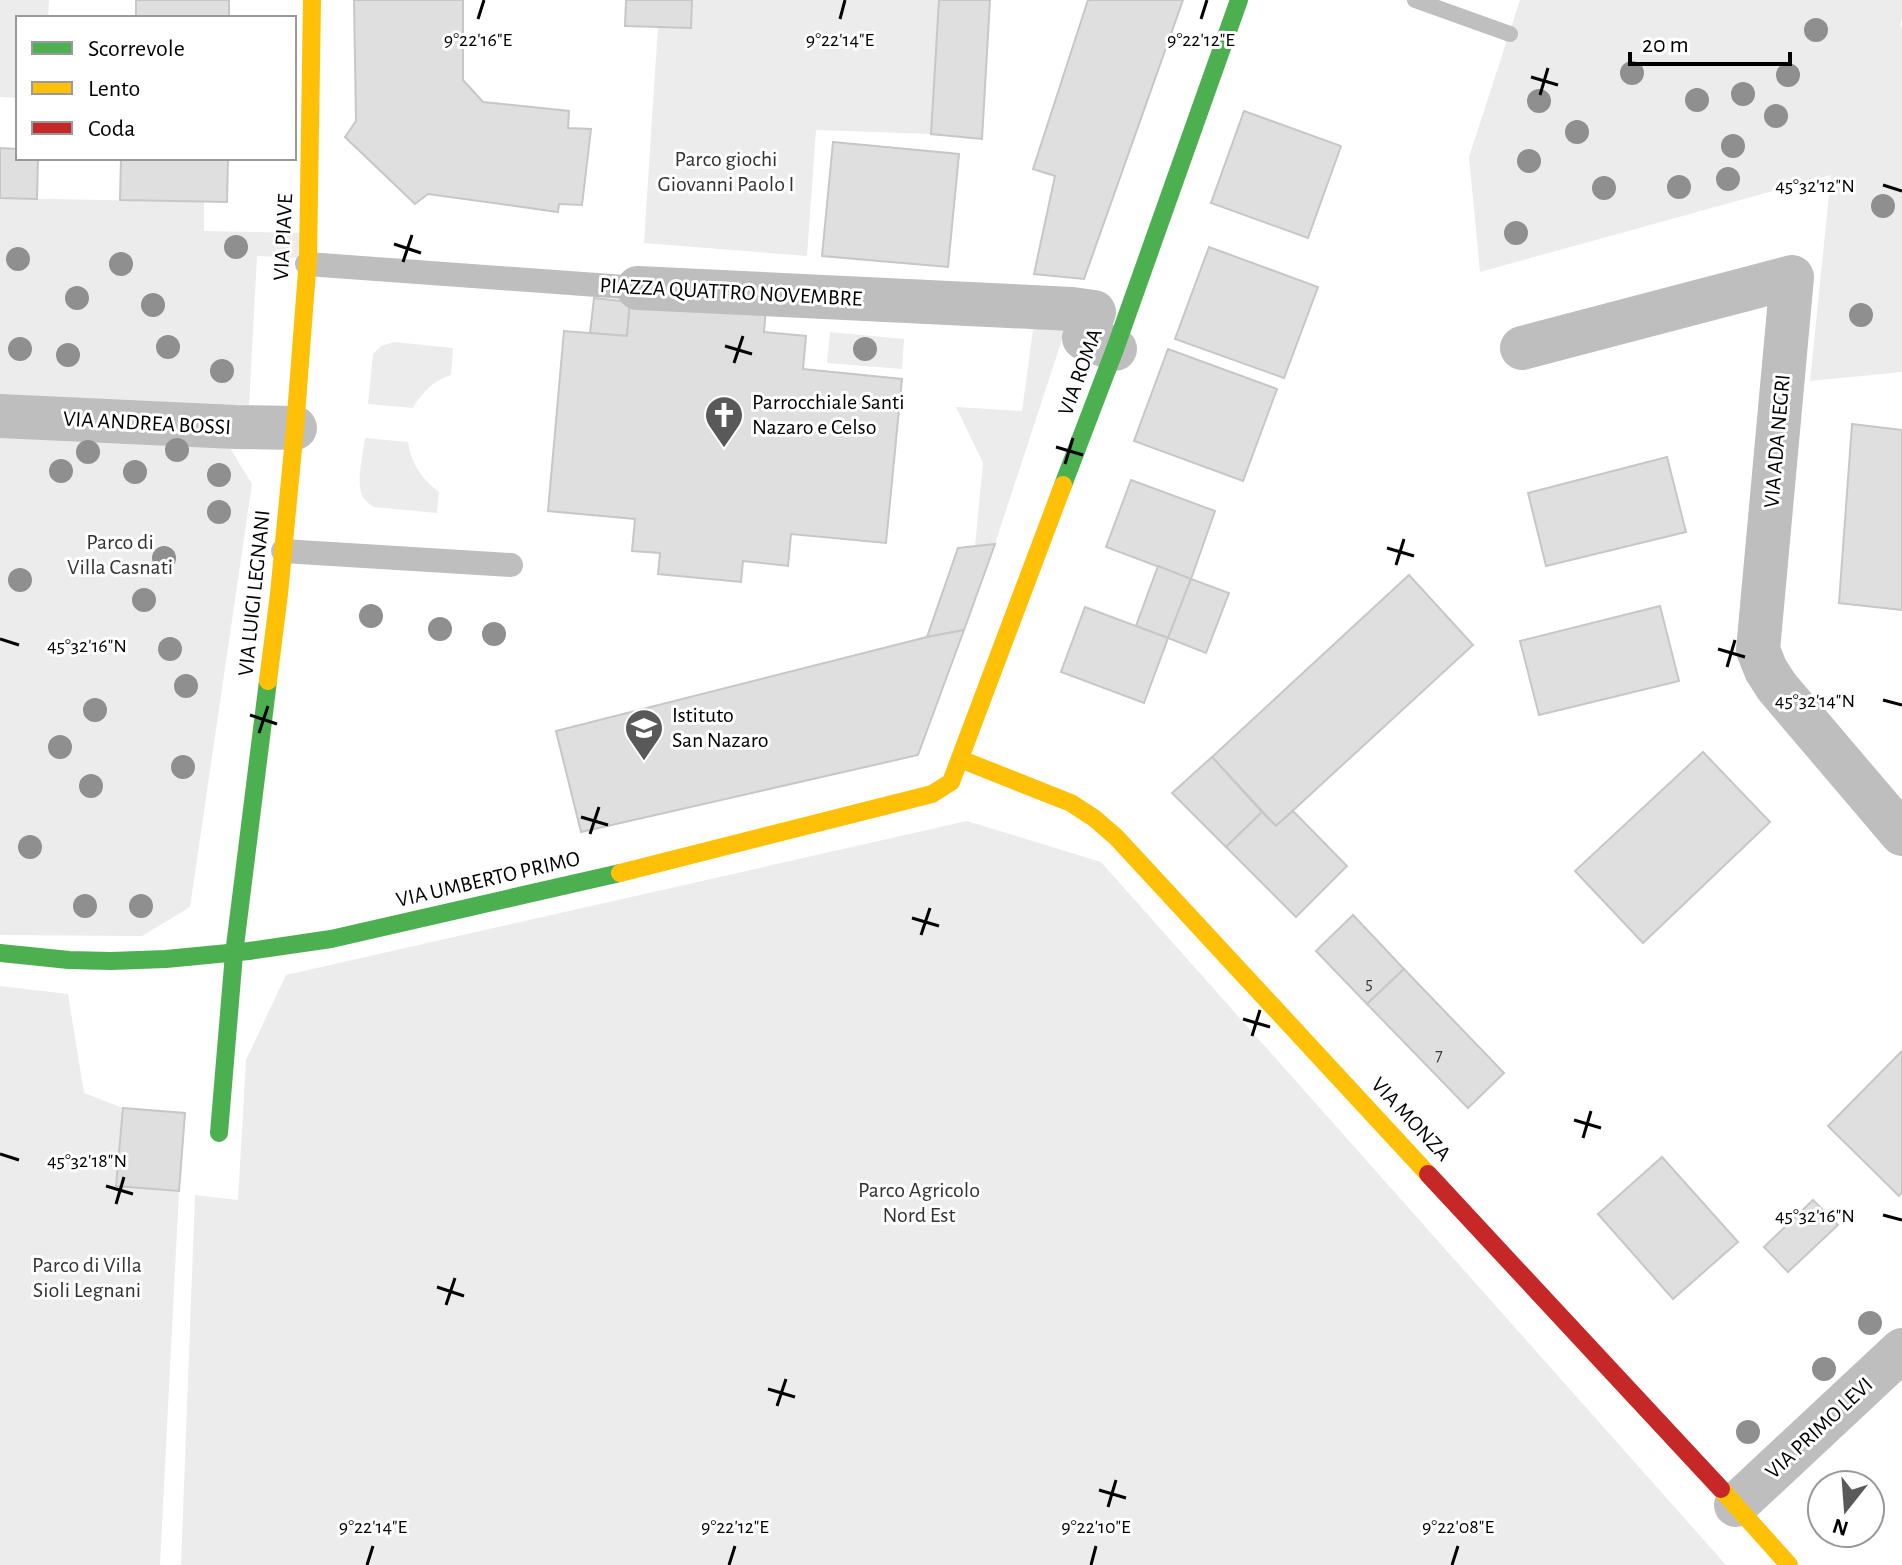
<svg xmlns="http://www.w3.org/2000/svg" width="1902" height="1565" font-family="'Alegreya Sans',sans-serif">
<rect width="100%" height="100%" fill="#fff"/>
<g fill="#ececec">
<polygon points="0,0 49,0 48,18 18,18 18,98 0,97"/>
<polygon points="692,0 939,0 931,134 816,130 807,256 644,243 658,26 690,28"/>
<polygon points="1520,0 1902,0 1902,19 1900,25 1902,26 1902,372 1810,381 1831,175 1480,272 1469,157"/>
<polygon points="0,198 204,202 204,231 308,233 308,258 257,256 248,424 0,403"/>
<polygon points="1036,307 1072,309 995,544 975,546 983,463 956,407 1022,411"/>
<polygon points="830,332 904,339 902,369 827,363"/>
<path d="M 394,342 L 453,348 L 451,375 C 433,381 422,392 413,408 L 368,404 L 373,354 L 381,346 Z"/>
<polygon points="0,425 223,437 252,484 190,907 142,936 0,935"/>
<path d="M 365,438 L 408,442 C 411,464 422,479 439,492 L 437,513 L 374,507 C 368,503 363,500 361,492 C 357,479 363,453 365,438 Z"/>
<polygon points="967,821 1101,862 1726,1565 181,1565 195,1195 238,1200 246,1060 286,975"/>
<polygon points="0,986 68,994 84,1093 123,1108 117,1186 179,1191 160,1565 0,1565"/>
</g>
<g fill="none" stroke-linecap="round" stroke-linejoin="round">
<polyline stroke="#bfbfbf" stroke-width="16" points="1415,0 1510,34"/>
</g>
<g fill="#dfdfdf" stroke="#c7c7c7" stroke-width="2">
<rect x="136" y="0" width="93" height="18"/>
<polygon points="354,0 463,0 463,80 483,102 569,111 568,128 591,129 582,205 559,204 558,212 428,194 415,204 345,137 356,121"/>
<polygon points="626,0 692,0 691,28 625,26"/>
<polygon points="939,0 990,0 982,139 931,134"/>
<polygon points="1088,0 1183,0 1084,279 1034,274 1055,176 1033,169"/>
<polygon points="1244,111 1341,146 1308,238 1211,203"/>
<polygon points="833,142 959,154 948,267 822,256"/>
<polygon points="0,148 18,149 18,158 38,158 37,199 0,198"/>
<polygon points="121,158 228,158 227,202 120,200"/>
<polygon points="1209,247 1318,287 1284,378 1175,339"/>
<polygon points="594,298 630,302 627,336 590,333"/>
<polygon points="630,302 766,308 764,332 806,336 803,369 902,379 886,543 791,534 788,566 743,561 741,582 658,574 660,553 632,551 635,519 548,511 564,331 627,336"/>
<polygon points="1168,349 1277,389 1243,481 1134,441"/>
<polygon points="1852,424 1902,430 1902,610 1839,603"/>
<polygon points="1667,457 1686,532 1546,566 1528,493"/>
<polygon points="1131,480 1215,511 1191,579 1106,547"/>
<polygon points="995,544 964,630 927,637 958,548"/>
<polygon points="1158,566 1191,579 1168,638 1136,626"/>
<polygon points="1409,575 1473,645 1276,826 1212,757"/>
<polygon points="1191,579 1229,593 1206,653 1168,638"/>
<polygon points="1660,606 1679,681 1539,715 1520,641"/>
<polygon points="1085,607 1168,638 1144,703 1061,672"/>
<polygon points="964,630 918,755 581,832 556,731 927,637"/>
<polygon points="1703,752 1770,822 1643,943 1575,871"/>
<polygon points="1212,757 1262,812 1226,847 1172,793"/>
<polygon points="1293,811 1347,866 1296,917 1226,847 1262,812 1276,826"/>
<polygon points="1353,915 1404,969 1367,1004 1316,951"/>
<polygon points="1404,969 1504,1073 1468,1108 1367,1004"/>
<polygon points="1902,1051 1902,1192 1899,1196 1828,1126"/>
<polygon points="123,1108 185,1113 179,1191 116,1186"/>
<polygon points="1662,1157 1738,1242 1673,1299 1598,1214"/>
<polygon points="1813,1200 1838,1225 1788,1272 1764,1247"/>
</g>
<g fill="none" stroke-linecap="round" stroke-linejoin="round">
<g stroke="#bebebe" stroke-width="24">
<polyline points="307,264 638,288"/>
<polyline points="283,551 511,565"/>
</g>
<g stroke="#bebebe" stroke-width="44">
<polyline points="638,288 1072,309 1094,312 1084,338 1115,349"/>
<polyline points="1522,348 1792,277 1758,650 1766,670 1777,687 1902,834"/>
<polyline points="0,416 235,427 295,428"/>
<polyline points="1736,1505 1902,1350"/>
</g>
<g stroke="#4caf50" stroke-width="18">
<polyline points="1063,485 1115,349 1239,0"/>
<polyline points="0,953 69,960 111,961 166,959 249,951 331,939 620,873"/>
<polyline points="219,1133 234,954 268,681"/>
</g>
<g stroke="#ffc107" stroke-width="18">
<polyline points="268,681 279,594 295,428 308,258 312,0"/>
<polyline points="960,759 1071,803 1094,818 1116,837 1428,1174"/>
<polyline points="620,873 932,794 951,782 1063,485"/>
<polyline points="1721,1489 1789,1565"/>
</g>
<polyline stroke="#c62828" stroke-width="18" points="1428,1174 1721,1489"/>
</g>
<g fill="#8f8f8f">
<circle cx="1816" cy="30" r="12"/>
<circle cx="1632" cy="73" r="12"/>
<circle cx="1788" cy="75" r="12"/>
<circle cx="1743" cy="94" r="12"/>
<circle cx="1697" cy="100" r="12"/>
<circle cx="1539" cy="101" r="12"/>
<circle cx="1776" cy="116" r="12"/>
<circle cx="1577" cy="132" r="12"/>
<circle cx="1733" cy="146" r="12"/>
<circle cx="1529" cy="161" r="12"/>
<circle cx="1728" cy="179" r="12"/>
<circle cx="1679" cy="187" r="12"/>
<circle cx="1604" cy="188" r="12"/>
<circle cx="1883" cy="206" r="12"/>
<circle cx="1516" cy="233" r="12"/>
<circle cx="236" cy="247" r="12"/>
<circle cx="18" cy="259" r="12"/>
<circle cx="121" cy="264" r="12"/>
<circle cx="77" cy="298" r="12"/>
<circle cx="153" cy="305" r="12"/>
<circle cx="1861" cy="315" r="12"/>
<circle cx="168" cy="347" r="12"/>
<circle cx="20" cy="349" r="12"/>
<circle cx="865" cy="349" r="12"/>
<circle cx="68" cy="355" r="12"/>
<circle cx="222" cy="371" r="12"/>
<circle cx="177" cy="450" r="12"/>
<circle cx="88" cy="452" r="12"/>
<circle cx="61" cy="471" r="12"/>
<circle cx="135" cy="472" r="12"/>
<circle cx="219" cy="475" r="12"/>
<circle cx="219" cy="512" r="12"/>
<circle cx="164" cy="558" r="12"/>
<circle cx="20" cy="580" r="12"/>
<circle cx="144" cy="600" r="12"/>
<circle cx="371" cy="616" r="12"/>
<circle cx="440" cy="629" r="12"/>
<circle cx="494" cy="634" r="12"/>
<circle cx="170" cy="649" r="12"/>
<circle cx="186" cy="686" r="12"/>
<circle cx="95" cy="710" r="12"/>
<circle cx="60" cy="747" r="12"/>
<circle cx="183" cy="767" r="12"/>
<circle cx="91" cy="786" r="12"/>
<circle cx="30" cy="847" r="12"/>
<circle cx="85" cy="906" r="12"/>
<circle cx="141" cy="906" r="12"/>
<circle cx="1870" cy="1323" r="12"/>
<circle cx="1824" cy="1369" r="12"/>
<circle cx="1748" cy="1432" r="12"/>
</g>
<path fill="none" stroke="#000" stroke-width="3" d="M 478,19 L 484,0M 840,19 L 845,0M 1201,19 L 1207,0M 1531,77 L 1558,85M 1540,95 L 1548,68M 1883,185 L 1902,191M 394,244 L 421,253M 403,262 L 412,235M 725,346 L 752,354M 734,363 L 743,336M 1056,447 L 1083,455M 1065,464 L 1073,438M 1387,548 L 1414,556M 1396,565 L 1404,539M 0,639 L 19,645M 1718,649 L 1745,657M 1727,667 L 1735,640M 1883,700 L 1902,705M 250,715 L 277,724M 259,733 L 268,706M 581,817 L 608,825M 590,834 L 599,807M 912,918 L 939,926M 921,935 L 930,908M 1243,1019 L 1270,1027M 1252,1036 L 1260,1010M 1574,1120 L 1601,1128M 1583,1138 L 1591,1111M 0,1154 L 19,1160M 106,1186 L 133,1194M 116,1204 L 124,1177M 1883,1215 L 1902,1220M 437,1287 L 464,1296M 446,1305 L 455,1278M 768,1389 L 795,1397M 777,1406 L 786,1379M 1099,1490 L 1126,1498M 1108,1507 L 1116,1480M 367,1565 L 373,1546M 729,1565 L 735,1546M 1091,1565 L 1096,1546M 1452,1565 L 1458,1546"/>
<defs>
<symbol id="church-pin" viewBox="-11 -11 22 30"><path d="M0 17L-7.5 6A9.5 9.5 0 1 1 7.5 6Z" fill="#595959" stroke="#fff"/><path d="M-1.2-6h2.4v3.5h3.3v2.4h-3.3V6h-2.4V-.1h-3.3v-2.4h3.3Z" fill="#fff"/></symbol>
<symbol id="school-pin" viewBox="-11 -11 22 30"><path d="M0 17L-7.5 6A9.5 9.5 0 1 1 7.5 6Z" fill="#595959" stroke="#fff"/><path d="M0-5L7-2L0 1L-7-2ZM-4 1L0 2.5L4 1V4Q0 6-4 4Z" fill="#fff"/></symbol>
</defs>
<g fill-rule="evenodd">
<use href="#church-pin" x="702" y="393" width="44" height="60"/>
<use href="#school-pin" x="622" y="706" width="44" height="60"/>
</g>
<g text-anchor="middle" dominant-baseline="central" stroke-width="6" stroke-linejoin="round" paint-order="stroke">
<g font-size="18" fill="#383838">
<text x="1369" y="984">5</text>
<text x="1439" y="1056">7</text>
</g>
<g font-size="22" fill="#333" stroke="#fff">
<text x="726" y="159">Parco giochi<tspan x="726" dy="25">Giovanni Paolo I</tspan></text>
<text x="120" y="542">Parco di<tspan x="120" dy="25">Villa Casnati</tspan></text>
<text x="919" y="1190">Parco Agricolo<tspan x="919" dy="25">Nord Est</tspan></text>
<text x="87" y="1265">Parco di Villa<tspan x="87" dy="25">Sioli Legnani</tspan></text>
</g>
<g font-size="22" fill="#000" stroke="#fff">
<text transform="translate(283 237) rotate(-87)">VIA PIAVE</text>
<text transform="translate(731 292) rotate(3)">PIAZZA QUATTRO NOVEMBRE</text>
<text transform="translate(1080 372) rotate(-70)">VIA ROMA</text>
<text transform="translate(147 423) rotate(3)">VIA ANDREA BOSSI</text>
<text transform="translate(1777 441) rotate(-85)">VIA ADA NEGRI</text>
<text transform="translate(254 593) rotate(-84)">VIA LUIGI LEGNANI</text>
<text transform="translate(488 879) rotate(-13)">VIA UMBERTO PRIMO</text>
<text transform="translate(1411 1119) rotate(47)">VIA MONZA</text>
<text transform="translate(1819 1428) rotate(-43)">VIA PRIMO LEVI</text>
</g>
<g font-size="22" fill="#000" stroke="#fff" text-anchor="start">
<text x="752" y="402">Parrocchiale Santi<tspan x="752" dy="25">Nazaro e Celso</tspan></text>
<text x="672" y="715">Istituto<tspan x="672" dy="25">San Nazaro</tspan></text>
</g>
</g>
<g font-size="20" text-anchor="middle" fill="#000" stroke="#fff" stroke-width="6" stroke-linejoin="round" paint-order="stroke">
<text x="478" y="46">9°22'16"E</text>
<text x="840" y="46">9°22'14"E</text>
<text x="1201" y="46">9°22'12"E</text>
<text x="1815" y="192">45°32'12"N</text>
<text x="87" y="652">45°32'16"N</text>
<text x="1815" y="707">45°32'14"N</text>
<text x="87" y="1167">45°32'18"N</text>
<text x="1815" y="1222">45°32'16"N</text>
<text x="373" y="1533">9°22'14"E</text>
<text x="735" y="1533">9°22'12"E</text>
<text x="1096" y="1533">9°22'10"E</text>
<text x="1458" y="1533">9°22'08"E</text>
</g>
<rect x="16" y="16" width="280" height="144" fill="#ffffff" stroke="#999999" stroke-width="2"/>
<rect x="32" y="42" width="40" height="12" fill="#4caf50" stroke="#999999" stroke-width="2"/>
<text x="88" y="56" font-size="24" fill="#000000">Scorrevole</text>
<rect x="32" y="82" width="40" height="12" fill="#ffc107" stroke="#999999" stroke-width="2"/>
<text x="88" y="96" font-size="24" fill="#000000">Lento</text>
<rect x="32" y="122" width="40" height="12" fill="#c62828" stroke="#999999" stroke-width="2"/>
<text x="88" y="136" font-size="24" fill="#000000">Coda</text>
<g transform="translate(1846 1509) rotate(197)"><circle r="38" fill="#ffffff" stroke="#999999" stroke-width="2"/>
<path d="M0-6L14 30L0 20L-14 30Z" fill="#595959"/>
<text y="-12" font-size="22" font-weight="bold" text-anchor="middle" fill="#000000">N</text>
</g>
<path d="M1630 52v12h160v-12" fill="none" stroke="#000000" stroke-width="4"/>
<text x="1642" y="52" font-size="24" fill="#000000" stroke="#ffffff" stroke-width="6" paint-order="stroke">20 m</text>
</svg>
